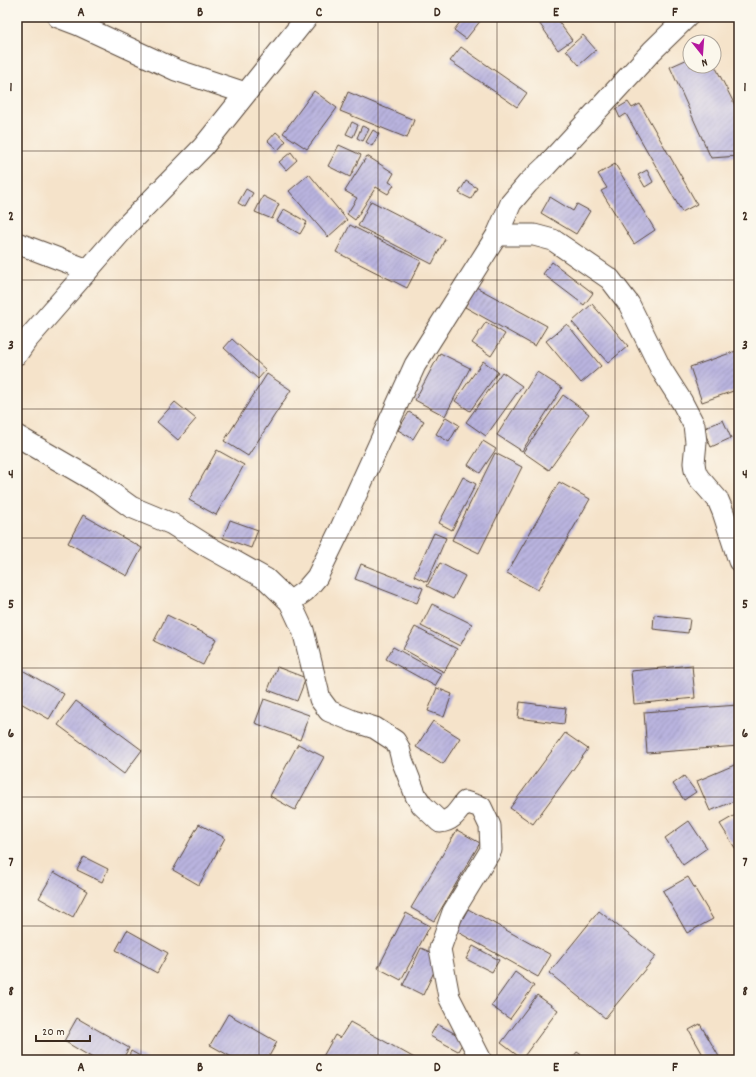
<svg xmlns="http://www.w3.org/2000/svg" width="756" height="1077" font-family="Dekko,sans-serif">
<defs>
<pattern id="building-hatch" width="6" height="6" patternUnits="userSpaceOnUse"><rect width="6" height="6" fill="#b9b4df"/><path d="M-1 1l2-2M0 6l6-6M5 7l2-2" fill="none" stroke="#9893b4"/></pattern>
</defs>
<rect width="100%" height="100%" fill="#fbf7ec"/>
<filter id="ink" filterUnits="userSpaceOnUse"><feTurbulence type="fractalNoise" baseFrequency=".025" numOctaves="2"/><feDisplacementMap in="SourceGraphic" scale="8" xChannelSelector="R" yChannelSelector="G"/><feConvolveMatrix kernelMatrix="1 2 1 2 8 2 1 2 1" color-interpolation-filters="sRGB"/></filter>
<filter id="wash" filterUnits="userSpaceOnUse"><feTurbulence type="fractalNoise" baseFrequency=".012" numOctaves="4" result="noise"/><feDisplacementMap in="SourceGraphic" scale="16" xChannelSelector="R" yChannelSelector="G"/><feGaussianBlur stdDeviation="0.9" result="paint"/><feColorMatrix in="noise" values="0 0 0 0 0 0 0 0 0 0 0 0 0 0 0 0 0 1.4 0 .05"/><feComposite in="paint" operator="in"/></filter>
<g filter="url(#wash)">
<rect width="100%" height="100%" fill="#f5e3ca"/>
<g id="blocks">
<g fill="url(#building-hatch)">
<polygon points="80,17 102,17 99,25"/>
<polygon points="464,17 477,17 481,20 466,39 454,30"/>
<polygon points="535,17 555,17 572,40 558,50"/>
<polygon points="583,35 596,50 579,65 566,50"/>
<polygon points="461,47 527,93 517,107 450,61"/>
<polygon points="690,58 690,66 715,66 739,113 739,156 711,158 670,67"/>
<polygon points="314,91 337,108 307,149 283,133"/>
<polygon points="348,92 414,120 407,138 340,111"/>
<polygon points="628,102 632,108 640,104 697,204 682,212 626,114 620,118 616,109"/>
<polygon points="352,122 358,125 353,137 346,134"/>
<polygon points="362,126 369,129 363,141 357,138"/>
<polygon points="373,130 379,134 372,146 366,142"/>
<polygon points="276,132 286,141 278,150 268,141"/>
<polygon points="339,145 361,155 350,177 328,166"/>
<polygon points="291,152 297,160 286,170 279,162"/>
<polygon points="367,156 394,173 389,182 394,185 388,194 376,187 355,220 347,214 357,198 345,191"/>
<polygon points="615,164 655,230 634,244 601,191 607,188 598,174"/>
<polygon points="647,170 653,182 645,187 638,175"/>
<polygon points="309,174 347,220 328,237 289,191"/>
<polygon points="466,181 477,188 471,199 459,193"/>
<polygon points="246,189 253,193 245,207 238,203"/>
<polygon points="263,196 279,204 272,219 255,212"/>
<polygon points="550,197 573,211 577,204 590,211 576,234 541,213"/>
<polygon points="371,201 445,239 432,264 358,226"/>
<polygon points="284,209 307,222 300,234 277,221"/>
<polygon points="350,225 421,261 407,288 336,252"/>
<polygon points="552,262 593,293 584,305 543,274"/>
<polygon points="476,287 547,326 535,346 465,307"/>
<polygon points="592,304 628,346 608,363 572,322"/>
<polygon points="486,322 505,334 491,356 472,343"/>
<polygon points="567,324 601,366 581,383 546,341"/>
<polygon points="232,339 266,370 258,379 224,348"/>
<polygon points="739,350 739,389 702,402 690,367"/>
<polygon points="440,353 470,368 445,416 415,400"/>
<polygon points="483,361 498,372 470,411 455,401"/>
<polygon points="502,372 522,386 486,436 466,422"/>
<polygon points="537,372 562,388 522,451 497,435"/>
<polygon points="267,374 291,390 248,456 224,441"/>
<polygon points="563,395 589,414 549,470 523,452"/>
<polygon points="175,402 196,419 178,440 157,422"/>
<polygon points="409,412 424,421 413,439 398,430"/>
<polygon points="446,417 459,425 449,442 436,434"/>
<polygon points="723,420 731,438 711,447 703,429"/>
<polygon points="483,441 496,449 480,473 468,465"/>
<polygon points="217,450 244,465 216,515 189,500"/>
<polygon points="495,453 522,467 479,553 452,540"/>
<polygon points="463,477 476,484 452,530 439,523"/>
<polygon points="559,482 590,499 538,590 507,573"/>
<polygon points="83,515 142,548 127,576 68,543"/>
<polygon points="230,520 258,530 251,548 223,538"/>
<polygon points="434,533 446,538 427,582 414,576"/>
<polygon points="440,563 465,576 453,599 427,586"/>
<polygon points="361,564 423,588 417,603 355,579"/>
<polygon points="432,604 472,624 460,646 421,626"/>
<polygon points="167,615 216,639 203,665 154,641"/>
<polygon points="654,615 690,619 688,633 653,629"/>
<polygon points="415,627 457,649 444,672 403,649"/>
<polygon points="393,647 442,674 435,686 386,659"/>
<polygon points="692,665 695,698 634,704 631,671"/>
<polygon points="17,667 64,694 49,719 17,701"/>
<polygon points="277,667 306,678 297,701 268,690"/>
<polygon points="437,688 452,694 444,717 428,711"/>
<polygon points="264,699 309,715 300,740 255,723"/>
<polygon points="76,701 142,750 124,774 58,725"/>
<polygon points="520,702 566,708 564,724 518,718"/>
<polygon points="738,705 739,746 647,753 644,712"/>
<polygon points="433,721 460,738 443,764 416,747"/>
<polygon points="565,733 588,749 533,824 510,808"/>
<polygon points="298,744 324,757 295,810 270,796"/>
<polygon points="739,763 739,799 710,811 697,781"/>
<polygon points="684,776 696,792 684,800 673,784"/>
<polygon points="739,813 739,850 737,851 720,824"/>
<polygon points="689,821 707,848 683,865 665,838"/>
<polygon points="199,824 225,838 199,885 173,870"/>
<polygon points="457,830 480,843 434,921 411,908"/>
<polygon points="84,857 108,869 102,882 77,870"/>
<polygon points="54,872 87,891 73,917 39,898"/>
<polygon points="688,877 713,919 687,933 663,891"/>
<polygon points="468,909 551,955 538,977 456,931"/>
<polygon points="599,911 656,956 605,1018 549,973"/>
<polygon points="406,913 430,926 401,980 378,968"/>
<polygon points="127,930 168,953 157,973 116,950"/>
<polygon points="473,946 499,960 492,972 466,959"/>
<polygon points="421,948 441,957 423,995 403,985"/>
<polygon points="515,972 534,986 510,1019 491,1006"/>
<polygon points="537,995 558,1010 522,1059 501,1043"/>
<polygon points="228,1014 277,1042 267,1060 237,1060 210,1045"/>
<polygon points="77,1018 129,1048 122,1060 96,1060 64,1041"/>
<polygon points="350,1022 418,1060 321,1060 335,1035 340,1038"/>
<polygon points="437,1024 465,1039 458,1051 430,1036"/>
<polygon points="700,1024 721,1060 706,1060 689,1030"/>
<polygon points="131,1051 147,1060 127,1060"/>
<polygon points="577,1052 589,1060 571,1060"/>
</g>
</g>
</g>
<g filter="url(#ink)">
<use href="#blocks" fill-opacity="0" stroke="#574638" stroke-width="1"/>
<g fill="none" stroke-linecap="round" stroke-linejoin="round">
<defs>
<g id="street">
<polyline points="58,17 79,25 176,70 245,93"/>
<polyline points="497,235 534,235 553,240 610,279 629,304 661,369 682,402 694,425 696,442 694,463 695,470 698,477 718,500 723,512 739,561"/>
<polyline points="17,243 88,270"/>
<polyline points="17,354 26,341 129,223 203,147 307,17"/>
<path d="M 17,436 L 98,483 L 131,507 L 172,524 L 207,546 L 266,579 L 290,602 L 303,630 L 320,699 L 329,711 L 353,721 L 375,728 L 395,741 L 399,748 L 402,760 L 416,796 L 422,805 L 440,822 C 453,821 457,812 465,802 L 481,807 L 490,826 L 491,850 L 453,912 L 440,949 L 449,997 L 481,1060"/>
<polyline points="290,602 305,591 317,577 340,530 415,365 497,235 511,203 528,183 546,166 652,51 687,17"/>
</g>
</defs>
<use href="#street" stroke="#574638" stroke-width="23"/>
<use href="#street" stroke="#fff" stroke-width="21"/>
</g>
</g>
<path fill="none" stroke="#3b2a1e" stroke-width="1" stroke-opacity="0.55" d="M 141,17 L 141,1060M 259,17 L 259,1060M 378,17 L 378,1060M 497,17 L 497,1060M 615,17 L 615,1060M 17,151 L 739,151M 17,280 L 739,280M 17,409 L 739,409M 17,538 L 739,538M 17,668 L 739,668M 17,797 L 739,797M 17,926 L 739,926"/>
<rect width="756" height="1077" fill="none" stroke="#fbf7ec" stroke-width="44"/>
<g transform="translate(702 54) rotate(163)"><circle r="19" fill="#fbf7ec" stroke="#aea59a"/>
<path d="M0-3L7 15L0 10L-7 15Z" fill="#b5179e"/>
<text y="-6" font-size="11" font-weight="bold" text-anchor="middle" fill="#3b2a1e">N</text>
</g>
<path d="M36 1035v6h54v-6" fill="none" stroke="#3b2a1e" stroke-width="2"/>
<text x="42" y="1035" font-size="12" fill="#3b2a1e" stroke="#fbf7ec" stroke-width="3" paint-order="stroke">20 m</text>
<rect x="22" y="22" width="712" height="1033" fill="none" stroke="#3b2a1e" stroke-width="1.5"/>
<g font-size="13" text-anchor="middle" font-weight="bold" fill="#3b2a1e">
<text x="81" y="16">A</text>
<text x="200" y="16">B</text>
<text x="319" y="16">C</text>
<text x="437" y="16">D</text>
<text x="556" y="16">E</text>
<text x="675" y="16">F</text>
<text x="11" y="91">1</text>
<text x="745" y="91">1</text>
<text x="11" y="220">2</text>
<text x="745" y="220">2</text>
<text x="11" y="349">3</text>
<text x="745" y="349">3</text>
<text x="11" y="478">4</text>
<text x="745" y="478">4</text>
<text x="11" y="608">5</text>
<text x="745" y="608">5</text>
<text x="11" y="737">6</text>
<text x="745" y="737">6</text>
<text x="11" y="866">7</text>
<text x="745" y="866">7</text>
<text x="11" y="995">8</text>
<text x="745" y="995">8</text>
<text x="81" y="1071">A</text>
<text x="200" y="1071">B</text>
<text x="319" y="1071">C</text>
<text x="437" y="1071">D</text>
<text x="556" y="1071">E</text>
<text x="675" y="1071">F</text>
</g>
</svg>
